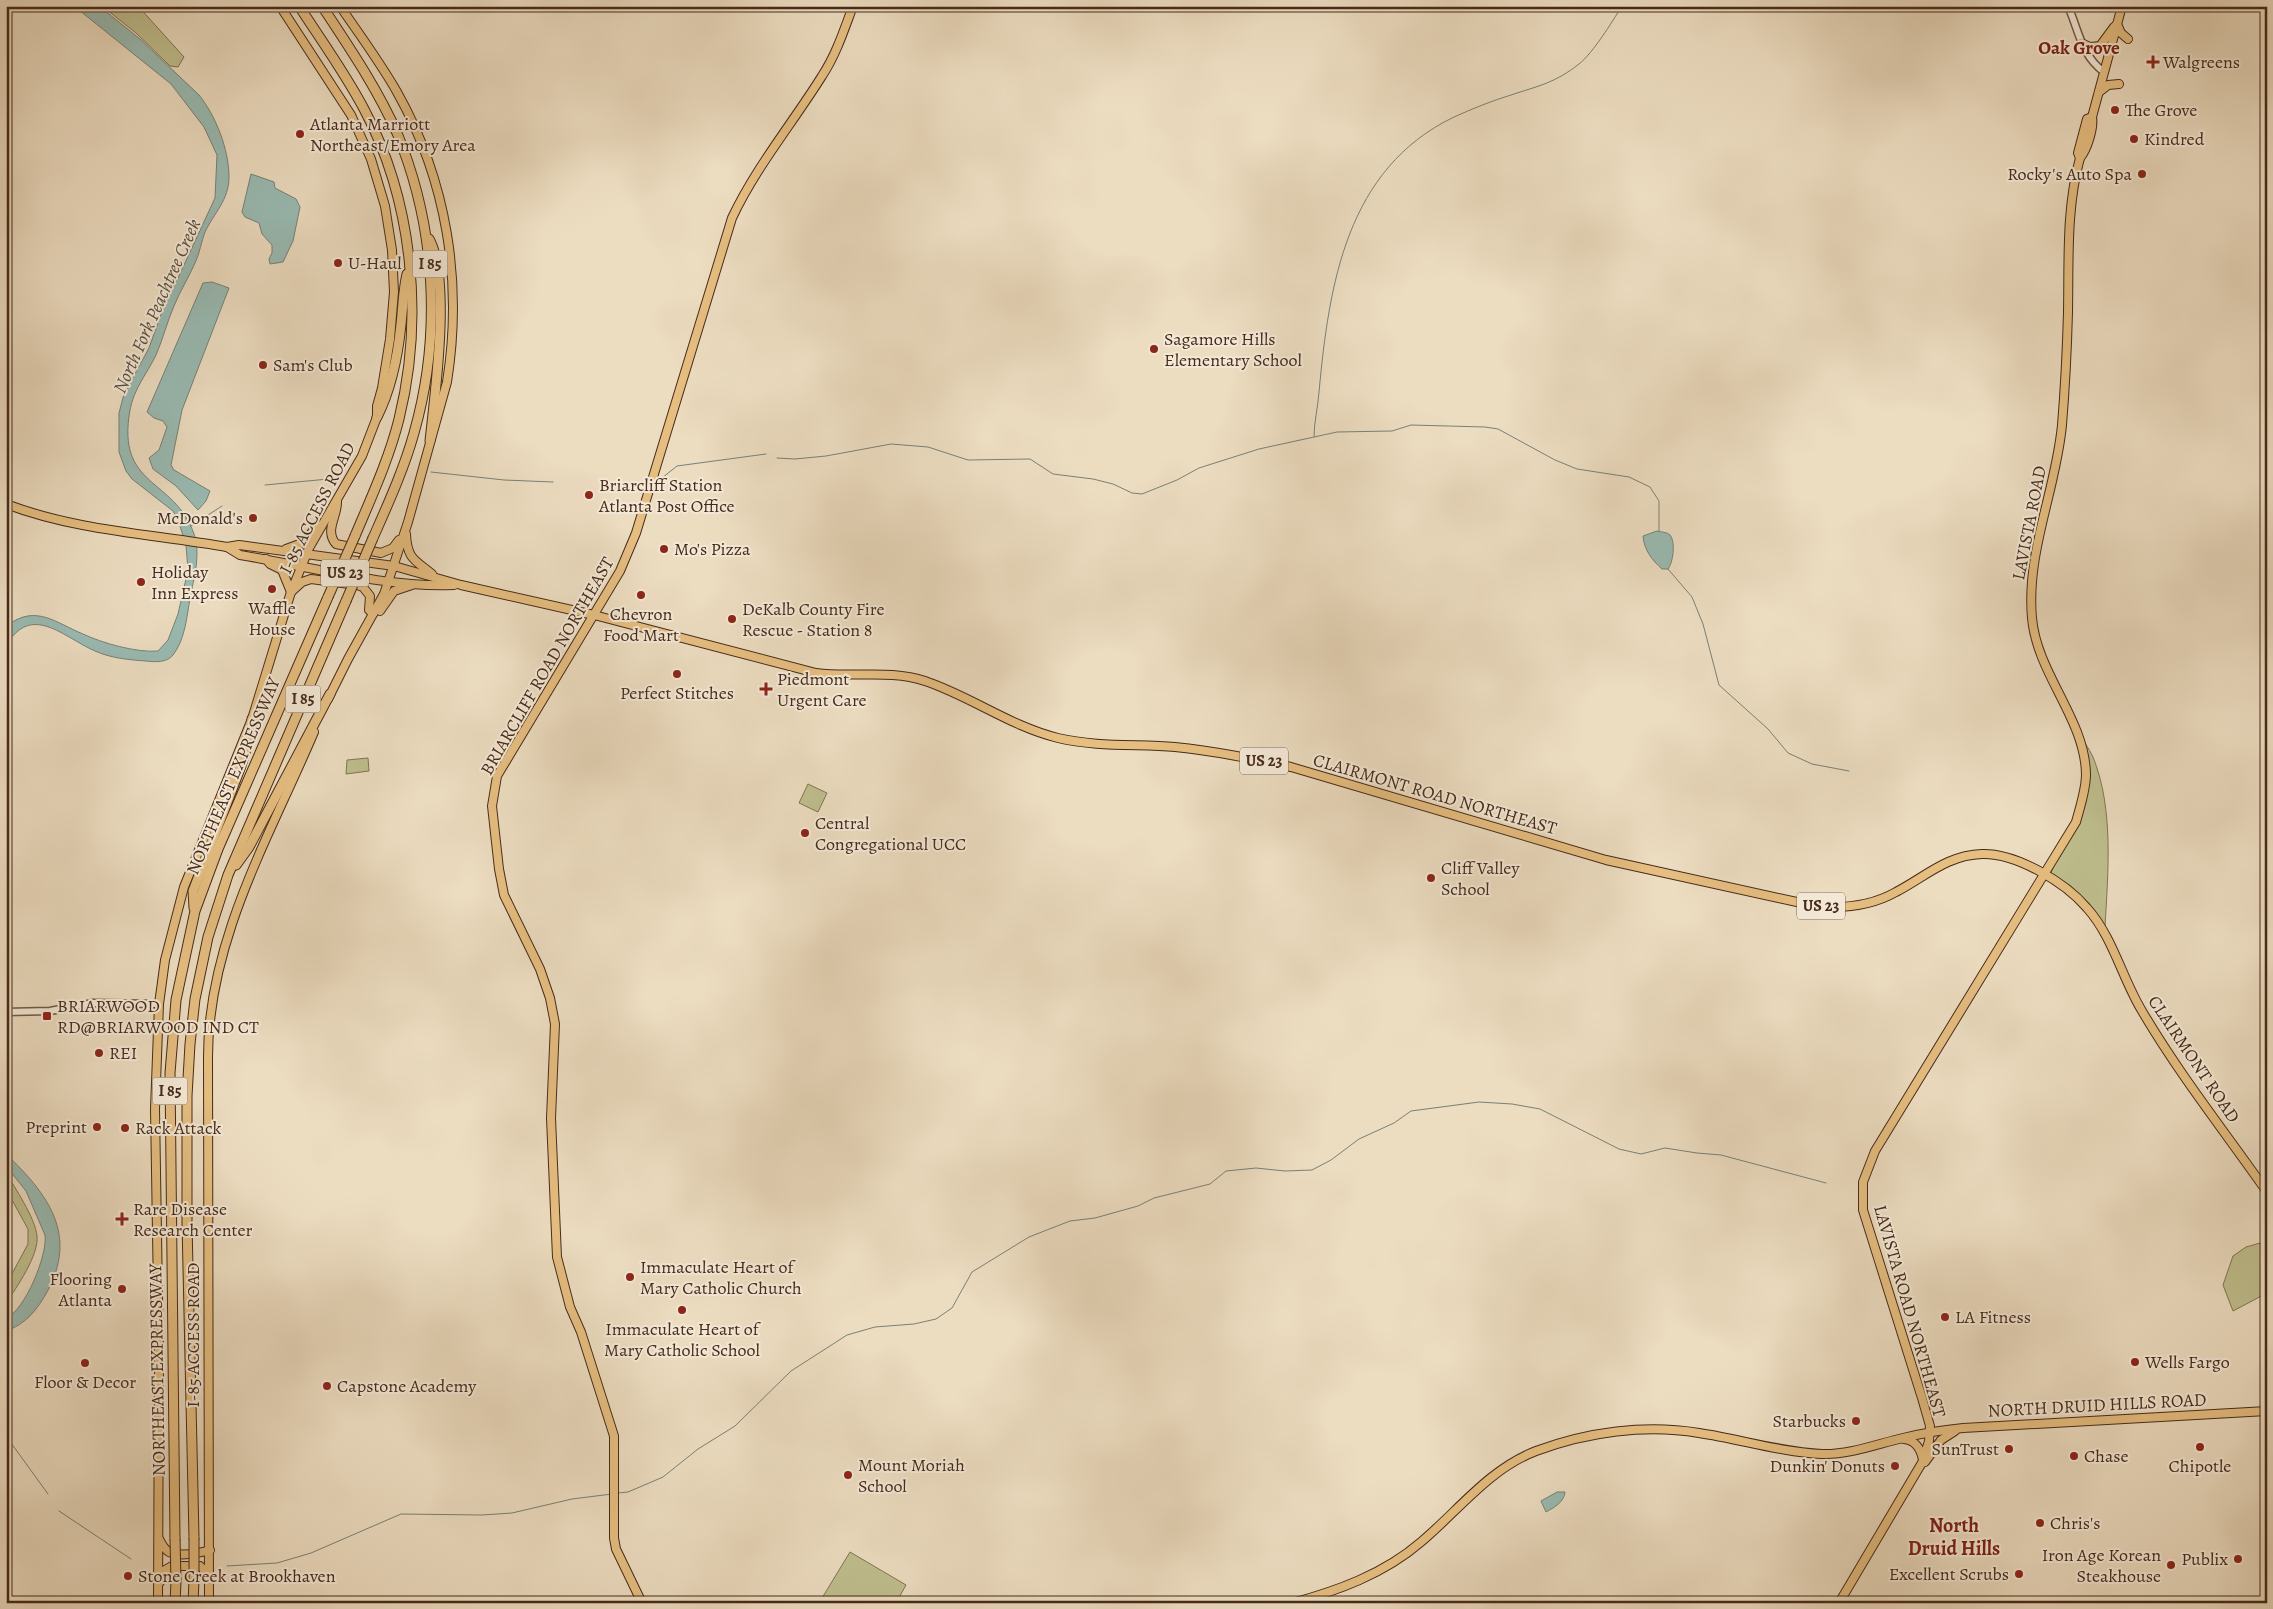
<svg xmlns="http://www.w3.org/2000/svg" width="2273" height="1609" font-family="Alegreya,serif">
<rect width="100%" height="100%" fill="#ecdcc0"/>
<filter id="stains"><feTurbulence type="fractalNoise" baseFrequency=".004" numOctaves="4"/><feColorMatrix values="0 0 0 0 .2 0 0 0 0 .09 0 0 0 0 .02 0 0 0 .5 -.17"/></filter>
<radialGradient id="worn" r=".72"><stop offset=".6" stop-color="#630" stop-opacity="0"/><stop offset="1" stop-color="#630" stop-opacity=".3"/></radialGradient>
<g fill="#bfbe8d" stroke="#827454">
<polygon points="102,6 138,6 184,57 178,67 170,66 136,33"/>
<path d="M 2077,731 C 2082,739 2089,748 2093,757 C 2114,809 2108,872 2105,927 L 2049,878 L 2063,842 L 2076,822 L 2086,775 Z"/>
<polygon points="368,758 369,771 346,774 347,760"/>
<polygon points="808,784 827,793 818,812 799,803"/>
<path d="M 6,1172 C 15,1189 35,1217 37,1236 C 39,1255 17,1287 6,1303 L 6,1285 L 28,1244 L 28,1229 L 6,1189 Z"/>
<polygon points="2260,1243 2267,1248 2267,1293 2233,1311 2223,1285 2233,1256 2246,1247"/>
<polygon points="850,1552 906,1585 896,1603 819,1603"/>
</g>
<g fill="#99bbb3" stroke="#788176">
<path d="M 74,6 L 99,6 L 140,39 L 199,95 C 216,116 229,150 229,177 C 229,200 214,213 205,232 C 201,242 200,253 195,263 C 189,277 180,291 174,306 C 167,322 163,339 156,355 C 147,374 134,388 130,410 C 116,488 174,477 194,534 C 201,554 194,578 190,598 C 187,616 185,640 173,655 C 167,663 155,662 146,661 C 130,660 110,658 95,651 C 63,637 31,602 6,646 L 8,625 C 36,604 56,623 83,634 C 102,643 137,653 158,651 L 168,640 L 178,614 L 188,570 L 186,545 L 178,520 L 173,511 L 132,479 L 126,471 L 119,452 L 119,413 L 124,394 L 149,348 L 168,295 L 178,278 L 215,198 L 217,155 L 204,127 L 171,84 Z"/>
<polygon points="251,174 274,182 275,188 296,199 300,207 293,241 283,262 270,264 269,259 272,253 272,245 262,234 259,223 245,217 242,212"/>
<polygon points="212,282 229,288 182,410 171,465 174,470 210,491 206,501 198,510 176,486 153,469 149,458 159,450 167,427 163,421 154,418 147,412 203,283"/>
<path d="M 1657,531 C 1661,532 1667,532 1670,535 C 1676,542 1673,563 1668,569 L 1662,569 C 1652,560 1644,550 1643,536 Z"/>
<path d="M 6,1154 C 49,1195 78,1235 47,1292 C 37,1310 26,1324 6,1331 L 6,1318 C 25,1311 48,1254 45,1235 L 26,1191 L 6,1166 Z"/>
<path d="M 1557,1492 L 1565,1492 C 1564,1502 1555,1507 1546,1512 L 1541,1501 Z"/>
</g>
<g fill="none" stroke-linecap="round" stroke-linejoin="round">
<g stroke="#788176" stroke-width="1">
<path d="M 1314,437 C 1314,422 1318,407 1319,392 C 1329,285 1346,169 1454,117 C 1472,109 1491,101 1511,95 C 1538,86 1555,83 1579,64 C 1593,53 1612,22 1622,6"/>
<polyline points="777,458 795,459 826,456 891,444 928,447 968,460 1030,459 1053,474 1093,479 1113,484 1132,493 1142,494 1177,480 1199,468 1259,449 1337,432 1392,431 1411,425 1485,427 1498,429 1555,460 1577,469 1629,477 1650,487 1659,501 1659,531"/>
<polyline points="431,472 504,480 553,482"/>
<polyline points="662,478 677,466 766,454"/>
<polyline points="265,485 339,478"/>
<polyline points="191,526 222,506"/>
<polyline points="1668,569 1692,597 1703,624 1719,685 1768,729 1788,753 1812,764 1849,771"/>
<polyline points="6,1436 48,1494"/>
<polyline points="618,1493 628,1492 663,1477 698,1449 735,1426 791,1371 847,1335 875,1327 914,1324 936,1319 952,1308 972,1272 1029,1237 1070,1221 1095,1218 1138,1206 1154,1198 1210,1184 1226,1171 1256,1168 1285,1171 1312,1170 1331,1160 1359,1139 1394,1123 1411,1111 1479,1102 1512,1104 1540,1109 1619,1149 1641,1154 1665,1148 1697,1153 1721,1155 1826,1183"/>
<polyline points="59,1511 131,1559"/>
<polyline points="227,1566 277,1563 311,1553 401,1514 482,1515 512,1513 572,1499 612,1494"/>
</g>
<defs>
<g id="minor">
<path d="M 2068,6 C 2079,31 2081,55 2104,72"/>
<polyline points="6,1012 50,1011 93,1003 159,1004"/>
</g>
<g id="major">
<polyline points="2117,24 2121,33 2128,39"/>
<polyline points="2081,43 2090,47 2100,46 2114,27"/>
<polyline points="2099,92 2108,85 2119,84"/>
<path d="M 2080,158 C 2087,150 2094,128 2092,117 L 2122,6"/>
<path d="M 337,501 C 338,516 324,530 336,544 L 381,553 L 393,548 L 399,540"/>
<path d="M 6,504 C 77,531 153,534 227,547 L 239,545 L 394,566 L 461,585 L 594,615 L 816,673 C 852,678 890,669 925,681 C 970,696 1012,727 1058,738 C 1096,747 1137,744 1175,747 C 1215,751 1253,759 1291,767 L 1606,860 L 1815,906 C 1844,909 1871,906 1896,892 C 1925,877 1947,855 1982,854 C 2016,853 2065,882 2087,908 C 2113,937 2122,978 2142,1011 C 2179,1074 2225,1132 2267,1192"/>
<path d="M 406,534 C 407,559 415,560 432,574"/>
<path d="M 227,547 L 240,555 C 307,566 387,588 454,585"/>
<polyline points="286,549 305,542 317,525"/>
<polyline points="266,559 270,564 282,570 291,592"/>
<polyline points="291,592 302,582 311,579 357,585 363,587 370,596 369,610 373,614"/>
<polyline points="380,611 394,591 412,585"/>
<path d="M 328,699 L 348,659 L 384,594 L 408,522 L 447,382 C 463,282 447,181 397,92 C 380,62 359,34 340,6"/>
<path d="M 1904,1439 C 1915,1440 1921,1449 1923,1460"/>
<polyline points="1925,1462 1941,1440 1955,1431"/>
<path d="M 159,1539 C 161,1543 164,1549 169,1552 C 180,1557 199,1553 210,1550"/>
<polyline points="160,1582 165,1570 172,1566 200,1566 205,1571 206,1578"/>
<polyline points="158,1603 159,1357 155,1109 159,1004 165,960 184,887 252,719 291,592 309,548 362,456 377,417 377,406 382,388 390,339 394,292 392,250 385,206 371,159 351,115 280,6"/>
<path d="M 209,1603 L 208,1057 C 208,940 270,836 314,732"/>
<path d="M 642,1603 L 616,1549 L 614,1538 L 614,1436 L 581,1332 L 570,1307 L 557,1257 L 551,1118 L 555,1024 L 550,998 L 540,969 L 504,895 L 499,869 L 492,806 L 497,776 L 620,571 L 636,533 L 732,218 C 756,167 792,124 822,76 C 836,55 844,30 853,6"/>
<path d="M 1292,1603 C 1337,1591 1384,1574 1421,1542 C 1458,1511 1489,1469 1536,1451 C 1587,1432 1645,1424 1699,1433 C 1740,1439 1780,1452 1822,1454 C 1849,1455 1877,1444 1903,1438 C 1923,1433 1943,1430 1963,1428 L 2267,1411"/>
<path d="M 1839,1603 L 1923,1461 L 1929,1441 L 1930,1426 L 1922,1398 L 1863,1210 L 1863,1182 L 1875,1151 L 2076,822 C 2080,807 2086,790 2086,774 C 2085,719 2037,674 2032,618 C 2026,552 2056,490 2062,425 C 2065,388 2067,350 2068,312 C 2069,261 2066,208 2080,158 L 2078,153 L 2087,119 L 2092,117"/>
</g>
<g id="highway">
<path d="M 299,6 C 321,40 345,73 364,109 C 413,201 424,318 399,419 C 389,459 371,498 355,536"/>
<path d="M 322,6 C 349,47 377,88 397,133 C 436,227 442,335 414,433 C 404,469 388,504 373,538"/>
<path d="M 429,239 C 451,279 435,394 430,441"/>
<path d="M 377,417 C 391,389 398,355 401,324 C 403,307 403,291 407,274"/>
<polyline points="236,865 249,847 330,694"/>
<polyline points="194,908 193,891 241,766 252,729 252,719"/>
<polyline points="194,1538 187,1223 187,1096 190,1044 195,999 208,937 228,875 346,601"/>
<polyline points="175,1539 170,1073 176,1000 195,911 218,849 328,597"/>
<polyline points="175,1603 176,1581"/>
<polyline points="193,1603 194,1580"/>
</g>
</defs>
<use href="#minor" stroke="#705744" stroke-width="9"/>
<use href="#major" stroke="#462b1a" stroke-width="10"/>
<use href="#highway" stroke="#462b1a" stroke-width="11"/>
<use href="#minor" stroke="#f3e8d6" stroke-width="6"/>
<use href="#major" stroke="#e6be80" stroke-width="8"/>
<use href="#highway" stroke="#e6be80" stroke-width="9"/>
<defs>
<g id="highway-bridge">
<polyline points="328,597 355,536"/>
<polyline points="346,601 373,538"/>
<polyline points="175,1539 176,1581"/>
<polyline points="194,1580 194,1538"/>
</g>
</defs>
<use href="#highway-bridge" stroke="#462b1a" stroke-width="11" stroke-linecap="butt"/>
<use href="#highway-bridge" stroke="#e6be80" stroke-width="9"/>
</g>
<g fill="#8f2418" stroke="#f3e8d6" stroke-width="2">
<path d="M2150.5 54.5h5v5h5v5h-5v5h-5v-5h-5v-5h5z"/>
<circle cx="2115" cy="110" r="5"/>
<circle cx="300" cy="134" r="5"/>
<circle cx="2134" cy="139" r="5"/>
<circle cx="2142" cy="174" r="5"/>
<circle cx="338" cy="263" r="5"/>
<circle cx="1154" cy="349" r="5"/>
<circle cx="263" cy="365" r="5"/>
<circle cx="589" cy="495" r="5"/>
<circle cx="253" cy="518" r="5"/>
<circle cx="664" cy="549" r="5"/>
<circle cx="141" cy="582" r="5"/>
<circle cx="272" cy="589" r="5"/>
<circle cx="641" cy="595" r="5"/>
<circle cx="732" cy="619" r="5"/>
<circle cx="677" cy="674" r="5"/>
<path d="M763.5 681.5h5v5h5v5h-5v5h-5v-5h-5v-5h5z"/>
<circle cx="805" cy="833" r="5"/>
<circle cx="1431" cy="878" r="5"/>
<rect x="42" y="1011" width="10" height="10" rx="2.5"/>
<circle cx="99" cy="1053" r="5"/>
<circle cx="97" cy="1127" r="5"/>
<circle cx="125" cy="1128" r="5"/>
<path d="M119.5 1211.5h5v5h5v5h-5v5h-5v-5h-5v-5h5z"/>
<circle cx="630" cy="1277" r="5"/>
<circle cx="122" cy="1289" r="5"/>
<circle cx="682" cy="1310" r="5"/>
<circle cx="1945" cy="1317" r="5"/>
<circle cx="2135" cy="1362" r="5"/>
<circle cx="85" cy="1363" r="5"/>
<circle cx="327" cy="1386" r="5"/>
<circle cx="1856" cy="1421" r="5"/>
<circle cx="2200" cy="1447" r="5"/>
<circle cx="2009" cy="1449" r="5"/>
<circle cx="2074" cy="1456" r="5"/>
<circle cx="1895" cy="1466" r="5"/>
<circle cx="848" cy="1475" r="5"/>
<circle cx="2040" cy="1523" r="5"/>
<circle cx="2238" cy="1559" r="5"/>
<circle cx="2171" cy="1565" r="5"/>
<circle cx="2019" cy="1574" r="5"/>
<circle cx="128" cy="1576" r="5"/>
</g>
<g text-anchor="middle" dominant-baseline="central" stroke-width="4" stroke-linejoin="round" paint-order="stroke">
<g fill="#f3e8d6" stroke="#7a6452" stroke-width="1">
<rect x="412.5" y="250.5" width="35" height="27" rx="4"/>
<rect x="321" y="559.5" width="48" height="27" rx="4"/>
<rect x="285.5" y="685.5" width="35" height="27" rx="4"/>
<rect x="1240" y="747.5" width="48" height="27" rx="4"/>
<rect x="1797" y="892.5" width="48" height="27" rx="4"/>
<rect x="152.5" y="1077.5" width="35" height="27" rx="4"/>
</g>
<g font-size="16" font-weight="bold" fill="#462b1a">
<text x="430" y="264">I 85</text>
<text x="345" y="573">US 23</text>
<text x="303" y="699">I 85</text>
<text x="1264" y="761">US 23</text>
<text x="1821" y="906">US 23</text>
<text x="170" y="1091">I 85</text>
</g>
<g font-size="18" fill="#462b1a" stroke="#f3e8d6" text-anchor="start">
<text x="2163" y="62">Walgreens</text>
<text x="2125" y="110">The Grove</text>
<text x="310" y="124">Atlanta Marriott<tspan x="310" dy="21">Northeast/Emory Area</tspan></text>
<text x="2144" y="139">Kindred</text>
<text x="2132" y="174" text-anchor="end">Rocky's Auto Spa</text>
<text x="348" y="263">U-Haul</text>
<text x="1164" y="339">Sagamore Hills<tspan x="1164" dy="21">Elementary School</tspan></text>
<text x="273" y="365">Sam's Club</text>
<text x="599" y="485">Briarcliff Station<tspan x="599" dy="21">Atlanta Post Office</tspan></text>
<text x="243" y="518" text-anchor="end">McDonald's</text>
<text x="674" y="549">Mo's Pizza</text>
<text x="151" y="572">Holiday<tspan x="151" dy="21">Inn Express</tspan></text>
<text x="272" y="608" text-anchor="middle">Waffle<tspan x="272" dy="21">House</tspan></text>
<text x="742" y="609">DeKalb County Fire<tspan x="742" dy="21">Rescue - Station 8</tspan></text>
<text x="641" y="614" text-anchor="middle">Chevron<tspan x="641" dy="21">Food Mart</tspan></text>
<text x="777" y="679">Piedmont<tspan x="777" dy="21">Urgent Care</tspan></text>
<text x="677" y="693" text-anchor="middle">Perfect Stitches</text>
<text x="815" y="823">Central<tspan x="815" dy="21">Congregational UCC</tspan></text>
<text x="1441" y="868">Cliff Valley<tspan x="1441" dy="21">School</tspan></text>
<text x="57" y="1006">BRIARWOOD<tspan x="57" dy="21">RD@BRIARWOOD IND CT</tspan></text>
<text x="109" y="1053">REI</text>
<text x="87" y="1127" text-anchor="end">Preprint</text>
<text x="135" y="1128">Rack Attack</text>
<text x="133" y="1209">Rare Disease<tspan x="133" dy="21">Research Center</tspan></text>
<text x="640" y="1267">Immaculate Heart of<tspan x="640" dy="21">Mary Catholic Church</tspan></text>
<text x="112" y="1279" text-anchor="end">Flooring<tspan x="112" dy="21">Atlanta</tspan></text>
<text x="1955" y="1317">LA Fitness</text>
<text x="682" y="1329" text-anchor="middle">Immaculate Heart of<tspan x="682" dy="21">Mary Catholic School</tspan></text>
<text x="2145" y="1362">Wells Fargo</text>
<text x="85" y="1382" text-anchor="middle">Floor &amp; Decor</text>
<text x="337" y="1386">Capstone Academy</text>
<text x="1846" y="1421" text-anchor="end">Starbucks</text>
<text x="1999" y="1449" text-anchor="end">SunTrust</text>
<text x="2084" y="1456">Chase</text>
<text x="858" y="1465">Mount Moriah<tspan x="858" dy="21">School</tspan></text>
<text x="1885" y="1466" text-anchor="end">Dunkin' Donuts</text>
<text x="2200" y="1466" text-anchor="middle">Chipotle</text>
<text x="2050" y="1523">Chris's</text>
<text x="2161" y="1555" text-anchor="end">Iron Age Korean<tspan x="2161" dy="21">Steakhouse</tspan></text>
<text x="2228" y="1559" text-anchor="end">Publix</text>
<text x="2009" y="1574" text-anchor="end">Excellent Scrubs</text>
<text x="138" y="1576">Stone Creek at Brookhaven</text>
</g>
<g font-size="18" fill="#462b1a" stroke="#f3e8d6">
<text transform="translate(317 508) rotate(-63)">I-85 ACCESS ROAD</text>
<text transform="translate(2029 523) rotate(-79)">LAVISTA ROAD</text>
<text transform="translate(547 666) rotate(-60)">BRIARCLIFF ROAD NORTHEAST</text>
<text transform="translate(233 776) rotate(-67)">NORTHEAST EXPRESSWAY</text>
<text transform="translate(1435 794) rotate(16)">CLAIRMONT ROAD NORTHEAST</text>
<text transform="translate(2194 1059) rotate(56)">CLAIRMONT ROAD</text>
<text transform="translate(1910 1311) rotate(74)">LAVISTA ROAD NORTHEAST</text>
<text transform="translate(193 1335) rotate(-90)">I-85 ACCESS ROAD</text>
<text transform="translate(157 1370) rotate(-91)">NORTHEAST EXPRESSWAY</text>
<text transform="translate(2097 1405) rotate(-3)">NORTH DRUID HILLS ROAD</text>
</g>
<g font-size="19" font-weight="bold" fill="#7a1f14" stroke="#f3e8d6">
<text x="2079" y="48">Oak Grove</text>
</g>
<g font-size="19" font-style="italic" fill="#5b4f40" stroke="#f3e8d6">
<text transform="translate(157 306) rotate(-66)">North Fork Peachtree Creek</text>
</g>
<g font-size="20" font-weight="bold" fill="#7a1f14" stroke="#f3e8d6">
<text x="1954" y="1525">North<tspan x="1954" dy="23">Druid Hills</tspan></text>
</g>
</g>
<rect width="2273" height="1609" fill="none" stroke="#ecdcc0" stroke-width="25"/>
<rect x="8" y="8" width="2258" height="1594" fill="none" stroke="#462b1a" stroke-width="2.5"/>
<rect x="12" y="12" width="2248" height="1584" fill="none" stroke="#462b1a"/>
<rect width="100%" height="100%" filter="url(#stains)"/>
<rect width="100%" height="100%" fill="url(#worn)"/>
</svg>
